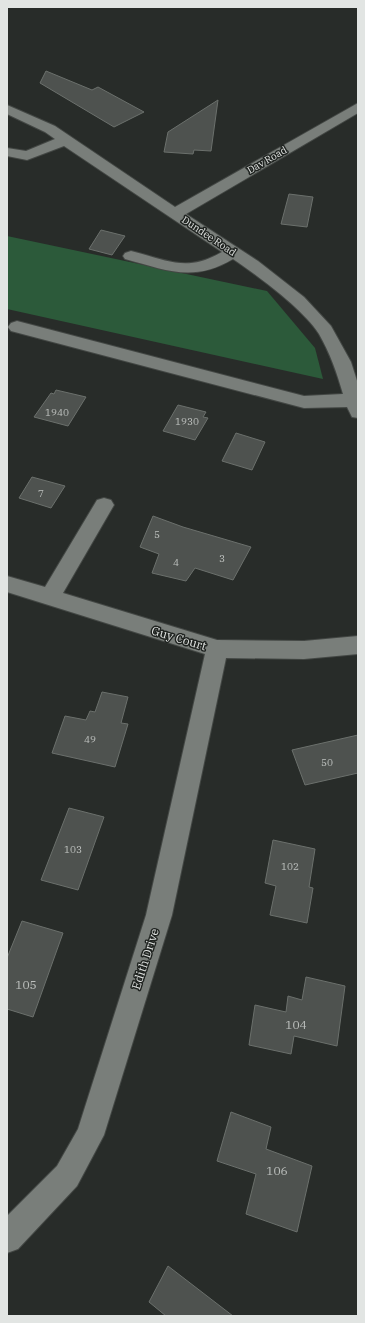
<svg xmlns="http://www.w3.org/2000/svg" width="365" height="1323" font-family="'IBM Plex Serif',serif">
<rect width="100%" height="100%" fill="#282c29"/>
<polygon fill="#2c5a3a" points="7,236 267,291 315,348 323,379 7,309"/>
<g fill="#4e524f" stroke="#6b706c">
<polygon points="46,71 92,90 98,87 144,112 114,127 40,83"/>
<polygon points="218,100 211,151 194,150 193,154 164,152 168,132"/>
<polygon points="289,194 313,197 307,227 281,224"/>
<polygon points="101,230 125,236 112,255 89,249"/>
<polygon points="56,390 86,397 68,426 34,417 51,393 54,394"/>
<polygon points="178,405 206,412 203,417 208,418 195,440 163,431"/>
<polygon points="236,433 265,442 252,470 222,461"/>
<polygon points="32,477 65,486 51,508 19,498"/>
<polygon points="153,516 183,527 251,547 233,580 195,568 186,581 152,573 159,554 140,547"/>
<polygon points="102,692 128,697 121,723 128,724 115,767 52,753 65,716 86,720 90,711 95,712"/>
<polygon points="358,735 358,773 305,785 292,750"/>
<polygon points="69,808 104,817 78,890 41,880"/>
<polygon points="273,840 315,849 309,887 313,888 307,923 270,915 276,886 265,883"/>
<polygon points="22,921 63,933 33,1017 7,1009 7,958"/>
<polygon points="306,977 345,986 337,1046 294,1036 291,1054 249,1045 255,1005 286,1012 288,996 302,1000"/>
<polygon points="231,1112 271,1127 266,1149 312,1166 297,1232 246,1214 256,1174 217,1161"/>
<polygon points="168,1266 233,1316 166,1316 149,1302"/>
</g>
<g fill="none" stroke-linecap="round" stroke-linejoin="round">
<defs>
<g id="minor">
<path d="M 358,103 L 358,113 L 186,214 L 258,261 L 304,297 L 331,326 L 351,362 L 358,384 L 358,418 L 352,417 L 347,407 L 304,408 L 11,331 L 8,327 L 11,323 L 17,321 L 304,396 L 343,394 C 337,373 330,353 319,334 C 303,309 258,276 233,259 C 193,283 166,270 125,259 L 123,256 L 125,253 L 131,251 C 168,260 186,273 222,252 L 64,146 L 27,160 L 7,156 L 7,148 L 26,151 L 55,139 L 45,132 L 7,114 L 7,105 L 55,126 L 175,207 Z"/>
<polygon points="104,498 111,500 114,505 63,593 217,640 304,641 358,636 358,654 304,659 226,658 172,915 104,1135 77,1186 18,1249 7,1253 7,1216 57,1166 78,1129 146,915 205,654 7,592 7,576 45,587 97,500"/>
</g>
</defs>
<use href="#minor" stroke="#434744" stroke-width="2"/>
<use href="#minor" fill="#797e7a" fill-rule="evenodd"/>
</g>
<g text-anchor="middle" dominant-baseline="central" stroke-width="3" stroke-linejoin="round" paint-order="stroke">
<g font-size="10" fill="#e2e5e3" stroke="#1f2320">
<text transform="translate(267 160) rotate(-30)">Dav Road</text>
<text transform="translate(209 236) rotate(34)">Dundee Road</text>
</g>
<g font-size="10" fill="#bdc0be">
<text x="57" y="412">1940</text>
<text x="187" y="421">1930</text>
<text x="41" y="493">7</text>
<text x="157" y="534">5</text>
<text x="222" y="558">3</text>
<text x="176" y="562">4</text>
<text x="90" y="739">49</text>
<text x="327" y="762">50</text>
<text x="73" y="849">103</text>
<text x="290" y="866">102</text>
</g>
<g font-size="12" fill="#e2e5e3" stroke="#1f2320">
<text transform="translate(179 638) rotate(17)">Guy Court</text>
<text transform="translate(145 959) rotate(-72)">Edith Drive</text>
</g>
<g font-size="12" fill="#bdc0be">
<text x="26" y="984">105</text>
<text x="296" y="1024">104</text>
<text x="277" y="1170">106</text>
</g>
</g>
<rect width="365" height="1323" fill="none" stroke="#e2e5e3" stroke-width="16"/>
</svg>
